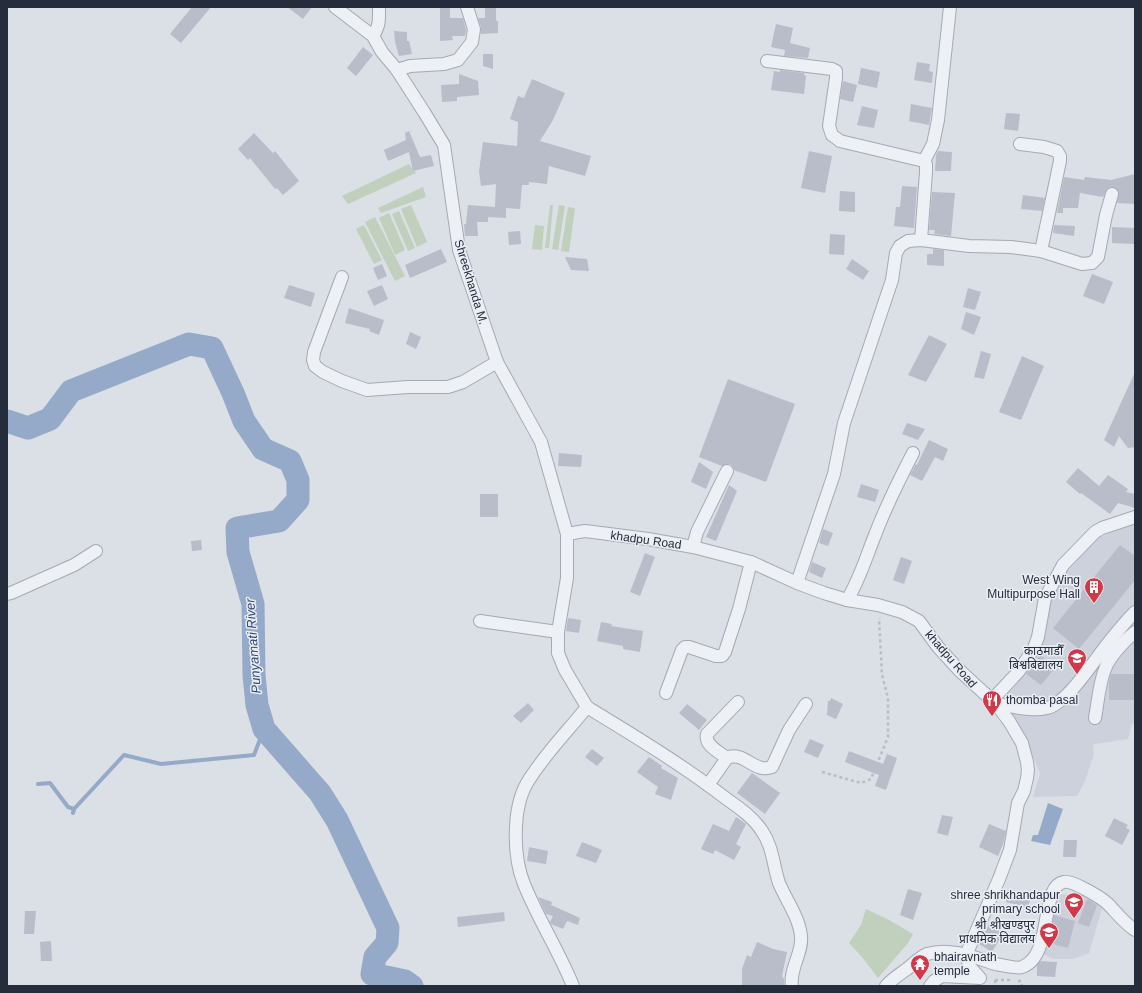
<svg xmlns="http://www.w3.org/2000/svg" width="1142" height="993" font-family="Arial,'Noto Sans Devanagari',sans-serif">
<rect width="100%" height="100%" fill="#dbdfe6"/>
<g fill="#cdd1db">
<polygon points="1135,524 1135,723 1132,724 1128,739 1095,744 1093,745 1094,754 1085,781 1077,796 1033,797 1040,773 1019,726 1002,697 1038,654 1053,588 1097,538"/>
<polygon points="1057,894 1088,895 1103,905 1089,953 1073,959 1053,959 1042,953"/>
</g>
<g fill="#c0d0bc">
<polygon points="409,164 416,173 348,204 342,196"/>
<polygon points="423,187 426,197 381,213 378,208"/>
<polygon points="411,205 427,242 417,247 401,209"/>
<polygon points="550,205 553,205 549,248 545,248"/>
<polygon points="559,205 565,206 558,250 552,249"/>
<polygon points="568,207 575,208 569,252 561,251"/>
<polygon points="399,211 415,248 408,251 392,214"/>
<polygon points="389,213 405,250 395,255 379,218"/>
<polygon points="375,217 405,276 395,281 365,222"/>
<polygon points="364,225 382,260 374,264 356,229"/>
<polygon points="535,225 544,226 542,250 532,249"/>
<polygon points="866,909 889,920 913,934 908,943 878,978 862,957 849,943 861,925"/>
</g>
<polygon fill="#94aac8" points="1048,803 1063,809 1050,845 1031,841 1033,835 1038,835"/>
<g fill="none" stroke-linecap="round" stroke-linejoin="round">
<g stroke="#94aac8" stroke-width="4">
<polyline points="38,784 50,783 68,807 74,809"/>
<polyline points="73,813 74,809 124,755 161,764 254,755 264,729"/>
</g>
<polyline stroke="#94aac8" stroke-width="23" points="7,421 28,428 50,419 71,391 189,344 212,348 233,393 244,421 263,449 290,461 298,480 298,500 279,521 237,528 238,552 253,604 254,675 257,705 264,729 320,793 337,820 388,928 387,943 375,957 372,974 405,981 412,986"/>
</g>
<g fill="#b8bdc9">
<polygon points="192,7 211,7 181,43 170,34"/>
<polygon points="287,7 312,7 303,19"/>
<polygon points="440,7 450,7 450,18 463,18 466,30 465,36 452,36 453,40 440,41"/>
<polygon points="485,7 496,7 496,21 498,21 498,33 481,34 481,27 478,18 485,18"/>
<polygon points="776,24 793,28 790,43 810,48 808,58 784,56 785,50 771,47"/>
<polygon points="394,31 407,32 407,41 409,41 412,54 399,56 395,42"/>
<polygon points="363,47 373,55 356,76 347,68"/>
<polygon points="483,54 493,54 493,69 483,66"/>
<polygon points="917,62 930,64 929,71 933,72 932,83 914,80"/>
<polygon points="861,68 880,72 877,88 858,84"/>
<polygon points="780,70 804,73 804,75 806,76 804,94 771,90 774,71 780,72"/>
<polygon points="459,74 478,81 479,95 457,97 457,101 442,102 441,85 459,84"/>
<polygon points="532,79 565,93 553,120 540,141 591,156 585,176 549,166 547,184 529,182 529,185 522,185 520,209 506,208 506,218 488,217 488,222 477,222 478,236 465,236 464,224 466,224 468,205 495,207 496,184 481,186 479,171 483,142 517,146 518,122 510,119 518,96 524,98"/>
<polygon points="843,81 857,85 853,102 840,99"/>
<polygon points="911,104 932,108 929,125 909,121"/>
<polygon points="862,106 878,110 874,128 857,125"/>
<polygon points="1006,113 1020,114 1018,131 1004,129"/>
<polygon points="409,131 420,157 431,155 434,166 413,171 409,152 388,161 384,150 406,140 405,133"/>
<polygon points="254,133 273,153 275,151 299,181 283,195 277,188 275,189 250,158 248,160 238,149"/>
<polygon points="809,151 832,156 825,193 801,188"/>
<polygon points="938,151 952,152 951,171 935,171 936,155"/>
<polygon points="1135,174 1135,204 1117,203 1119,192 1114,187 1111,187 1107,189 1103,197 1080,193 1078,208 1063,208 1063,213 1057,213 1064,177 1084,180 1085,177 1111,180"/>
<polygon points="902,186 917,187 914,228 894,226 896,207 900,207"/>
<polygon points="840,191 855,192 855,212 839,211"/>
<polygon points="932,192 955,193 951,236 934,234 935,230 929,230"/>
<polygon points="1023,195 1045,198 1042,211 1021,209"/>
<polygon points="1054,225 1075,226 1074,236 1053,233"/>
<polygon points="1112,227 1135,228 1135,244 1112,243"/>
<polygon points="520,231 521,244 509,245 508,232"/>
<polygon points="830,234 845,235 844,255 829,254"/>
<polygon points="441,249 447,262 410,278 405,265"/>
<polygon points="933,249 944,250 944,266 927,265 927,254 933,254"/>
<polygon points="565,257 587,259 589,271 571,270"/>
<polygon points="852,259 869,271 863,280 846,269"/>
<polygon points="382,264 387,276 378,280 373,268"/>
<polygon points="1092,274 1113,282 1104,304 1083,296"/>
<polygon points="289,285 315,293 311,307 284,298"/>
<polygon points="382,285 388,299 374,306 367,291"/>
<polygon points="968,288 981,292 975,310 963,307"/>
<polygon points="349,308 384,320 379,335 369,331 370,329 345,323"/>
<polygon points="966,312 981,317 974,335 961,329"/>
<polygon points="410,332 421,337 416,349 406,344"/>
<polygon points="929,335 947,344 926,382 908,375"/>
<polygon points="981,351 991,354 984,379 974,377"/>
<polygon points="1022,356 1044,366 1021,420 999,412"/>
<polygon points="1135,372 1135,447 1128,448 1119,436 1114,447 1104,440"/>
<polygon points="728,379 795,404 766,482 734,470 733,467 730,464 726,464 722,466 699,457"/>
<polygon points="907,423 925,429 918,440 902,434"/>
<polygon points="929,440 948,449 943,461 935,457 922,481 910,475 916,464 917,465"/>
<polygon points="559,453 582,455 581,467 558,466"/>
<polygon points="699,462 713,472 706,489 691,482"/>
<polygon points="1078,468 1099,486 1108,475 1128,489 1126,492 1135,494 1135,508 1118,503 1110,514 1081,493 1080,494 1066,482"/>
<polygon points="861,484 879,490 875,502 857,497"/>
<polygon points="729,485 737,491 716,541 706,537"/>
<rect x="480" y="494" width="18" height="23"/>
<polygon points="823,529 833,533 828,546 819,543"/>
<polygon points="201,540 202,550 192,551 191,541"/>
<polygon points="1120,545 1135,556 1135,580 1079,649 1053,628"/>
<polygon points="645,553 655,557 640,596 630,592"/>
<polygon points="901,557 912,561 904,584 893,580"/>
<polygon points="812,562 826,568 822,578 809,572"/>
<polygon points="568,618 581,620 579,633 566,631"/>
<polygon points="601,622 612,624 611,626 643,631 640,652 623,649 623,646 597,641"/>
<polygon points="1040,655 1056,667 1041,685 1026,674"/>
<polygon points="1111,674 1135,674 1135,700 1109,700 1109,682"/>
<polygon points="831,698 843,704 836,719 827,715 828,701 830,701"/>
<polygon points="528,703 534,710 521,723 513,716"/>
<polygon points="687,704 707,720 699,730 679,713"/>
<polygon points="810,739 824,745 818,758 804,752"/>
<polygon points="592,749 604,758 597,766 585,757"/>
<polygon points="849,751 883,764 887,754 897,758 886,790 875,786 879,775 845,762"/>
<polygon points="649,757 662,766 661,768 678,778 671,800 655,794 658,787 637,772"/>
<polygon points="752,773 780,793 765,814 737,793"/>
<polygon points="942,815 953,817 948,836 937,833"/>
<polygon points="736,817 746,824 736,844 741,847 734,860 715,850 713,854 701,849 713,824 729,831"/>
<polygon points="1114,818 1128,825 1126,828 1130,830 1122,845 1105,836"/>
<polygon points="989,824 1006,831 1003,844 998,856 979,847"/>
<polygon points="1064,840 1077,840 1076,857 1063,857"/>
<polygon points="582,842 602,850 596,863 576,856"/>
<polygon points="529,847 548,851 546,864 527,861"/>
<polygon points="908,889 922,893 913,920 900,915"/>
<polygon points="1008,890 1031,896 1028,908 1006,902"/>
<polygon points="538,897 552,902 551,905 580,918 578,925 567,921 563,929 551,924 550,922 553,916 546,914"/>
<polygon points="1087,899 1097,905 1089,927 1078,923"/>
<polygon points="25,911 36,911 34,934 24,934"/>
<polygon points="504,912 505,921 458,927 457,917"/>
<polygon points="1054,915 1075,921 1068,948 1049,943"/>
<polygon points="989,924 1004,932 992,952 979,944"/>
<polygon points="51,941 52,961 41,961 40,942"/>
<polygon points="757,942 773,949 787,952 782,976 784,979 784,986 742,986 742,969 747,955 751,957"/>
<polygon points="1040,961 1057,962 1055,977 1037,976 1037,965"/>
</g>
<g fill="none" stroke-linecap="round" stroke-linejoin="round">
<defs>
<g id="minor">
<path d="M 335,7 L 373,36 L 382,52 L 397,70 L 424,112 L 444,145 L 459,250 L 497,362 L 541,442 L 567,534 L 567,578 L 558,632 L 558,653 L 565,670 L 587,707 C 567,732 543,756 527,783 C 512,809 513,857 524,884 C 538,919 559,951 573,986"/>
<path d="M 373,36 C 380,24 379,21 379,7"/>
<polyline points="767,61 832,69 836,71 836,78 829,126 832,135 840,141 924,161 926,164 926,172 921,240"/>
<polyline points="397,70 410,66 444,64 458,60 472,42 474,29 467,7"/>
<polyline points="1020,144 1044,147 1057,151 1060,156 1060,161 1041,251"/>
<polyline points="924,161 933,144 938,120 950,7"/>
<polyline points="342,277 314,352 313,360 315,366 323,372 342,381 367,390 408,387 448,387 463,382 497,362"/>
<polyline points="567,534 585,531 648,539 693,547 751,562 797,583 824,593 847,600 878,605 902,612 919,621 938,647 959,670 996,704 1009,721 1022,743 1027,762 1028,770 1027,778 1024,791 1018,803 1010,850 999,879 966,955 970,967 980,978 942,976 934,981 930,986"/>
<polyline points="693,547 697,532 727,471"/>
<polyline points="797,583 834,474 844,423 892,280 896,253 900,246 908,241 921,240 969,246 1011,247 1041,251 1082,264 1092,263 1098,257 1106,215 1112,194"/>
<polyline points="7,594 11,593 74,565 96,551"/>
<path d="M 847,600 C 860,579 866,557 875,535 C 886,506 899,480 913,453"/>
<polyline points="480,621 558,632"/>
<polyline points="666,693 682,650 685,647 689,647 716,656 722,656 725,652 739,609 751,562"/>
<polyline points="992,700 1019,671 1034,648 1038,637 1045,598 1063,565 1095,532 1102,528 1135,517"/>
<path d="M 996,704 C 1012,706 1031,712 1047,708 C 1068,703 1095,659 1109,642 C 1117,632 1126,621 1135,612"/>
<path d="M 587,707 C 633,735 681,764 724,797 C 738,807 753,817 762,831 C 773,847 773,865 779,883 C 786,900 799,917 801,936 C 803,953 789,969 792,986"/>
<path d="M 1095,718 C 1098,702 1099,684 1105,669 C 1109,657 1125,640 1135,632"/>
<path d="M 727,758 C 719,752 704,745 707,734 L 738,702"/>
<path d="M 708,785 L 727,758 C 743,750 755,774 772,767 L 789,730 L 806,704"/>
<path d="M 886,986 C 892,979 900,974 907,969 C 913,964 920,957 927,954 C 949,947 974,957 995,964 C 1000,965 1017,969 1022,967 C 1054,956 1039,886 1064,882 C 1072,880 1100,897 1107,903 C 1116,912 1124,923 1135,930"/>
</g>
</defs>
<use href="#minor" stroke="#a4a9b3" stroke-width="14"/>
<g stroke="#b9bdc4" stroke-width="2.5" stroke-dasharray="3 3" stroke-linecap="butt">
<polyline points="822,772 861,783 871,779 888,737 888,698 882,675 879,618"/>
<polyline points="995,980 1011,980"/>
<polyline points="995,980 996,986"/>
<polyline points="1018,981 1021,981 1022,986"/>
</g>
<use href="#minor" stroke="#edf0f4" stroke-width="12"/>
</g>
<defs>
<symbol id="building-pin" viewBox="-11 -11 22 30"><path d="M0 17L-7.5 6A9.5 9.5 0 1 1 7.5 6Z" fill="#d23948" stroke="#eaeef4"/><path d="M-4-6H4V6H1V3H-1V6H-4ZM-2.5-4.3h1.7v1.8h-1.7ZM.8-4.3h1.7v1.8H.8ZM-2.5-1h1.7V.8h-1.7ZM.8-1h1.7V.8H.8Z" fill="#fff"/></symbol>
<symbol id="university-pin" viewBox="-11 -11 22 30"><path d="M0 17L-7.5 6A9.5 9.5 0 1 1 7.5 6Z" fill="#d23948" stroke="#eaeef4"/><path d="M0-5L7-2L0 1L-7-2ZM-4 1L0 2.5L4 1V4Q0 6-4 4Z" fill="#fff"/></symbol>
<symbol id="restaurant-pin" viewBox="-11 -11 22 30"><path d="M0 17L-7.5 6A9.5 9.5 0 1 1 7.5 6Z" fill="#d23948" stroke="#eaeef4"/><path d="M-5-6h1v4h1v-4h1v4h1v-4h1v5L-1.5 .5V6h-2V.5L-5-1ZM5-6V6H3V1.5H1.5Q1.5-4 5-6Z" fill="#fff"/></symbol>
<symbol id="school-pin" viewBox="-11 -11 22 30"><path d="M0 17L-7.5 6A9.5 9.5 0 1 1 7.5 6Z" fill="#d23948" stroke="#eaeef4"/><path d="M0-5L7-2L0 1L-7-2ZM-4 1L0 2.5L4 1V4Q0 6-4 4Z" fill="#fff"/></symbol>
<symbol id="temple-pin" viewBox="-11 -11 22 30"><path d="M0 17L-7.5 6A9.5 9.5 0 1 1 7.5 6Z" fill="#d23948" stroke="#eaeef4"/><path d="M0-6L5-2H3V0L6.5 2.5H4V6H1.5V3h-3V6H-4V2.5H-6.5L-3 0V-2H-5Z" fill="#fff"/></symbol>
</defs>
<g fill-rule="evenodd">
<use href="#building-pin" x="1083" y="576" width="22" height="30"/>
<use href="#university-pin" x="1066" y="647" width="22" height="30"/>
<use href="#restaurant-pin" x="981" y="689" width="22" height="30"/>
<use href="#school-pin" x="1063" y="891" width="22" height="30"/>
<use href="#school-pin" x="1038" y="921" width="22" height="30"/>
<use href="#temple-pin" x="909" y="953" width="22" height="30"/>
</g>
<g text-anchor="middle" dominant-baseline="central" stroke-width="3" stroke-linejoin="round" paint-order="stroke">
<g font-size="12" fill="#252c3c" stroke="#eaeef4">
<text transform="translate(471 282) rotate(73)">Shreekhanda M.</text>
<text transform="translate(646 540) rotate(8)">khadpu Road</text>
<text transform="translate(951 659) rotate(49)">khadpu Road</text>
</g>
<g font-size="12" fill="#252c3c" stroke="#eaeef4" text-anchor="end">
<text x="1080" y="580">West Wing<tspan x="1080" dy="14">Multipurpose Hall</tspan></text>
<text x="1063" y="651">काठमाडौँ<tspan x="1063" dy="14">बिश्वबिद्यालय</tspan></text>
<text x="1006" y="700" text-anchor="start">thomba pasal</text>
<text x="1060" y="895">shree shrikhandapur<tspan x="1060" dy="14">primary school</tspan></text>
<text x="1035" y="925">श्री श्रीखण्डपुर<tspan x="1035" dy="14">प्राथमिक विद्यालय</tspan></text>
<text x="934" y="957" text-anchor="start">bhairavnath<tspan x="934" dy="14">temple</tspan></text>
</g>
<g font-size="13" font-style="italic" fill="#2e4871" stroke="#eaeef4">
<text transform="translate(253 646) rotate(-94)">Punyamati River</text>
</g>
</g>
<rect width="1142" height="993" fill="none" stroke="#252c3c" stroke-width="16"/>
</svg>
